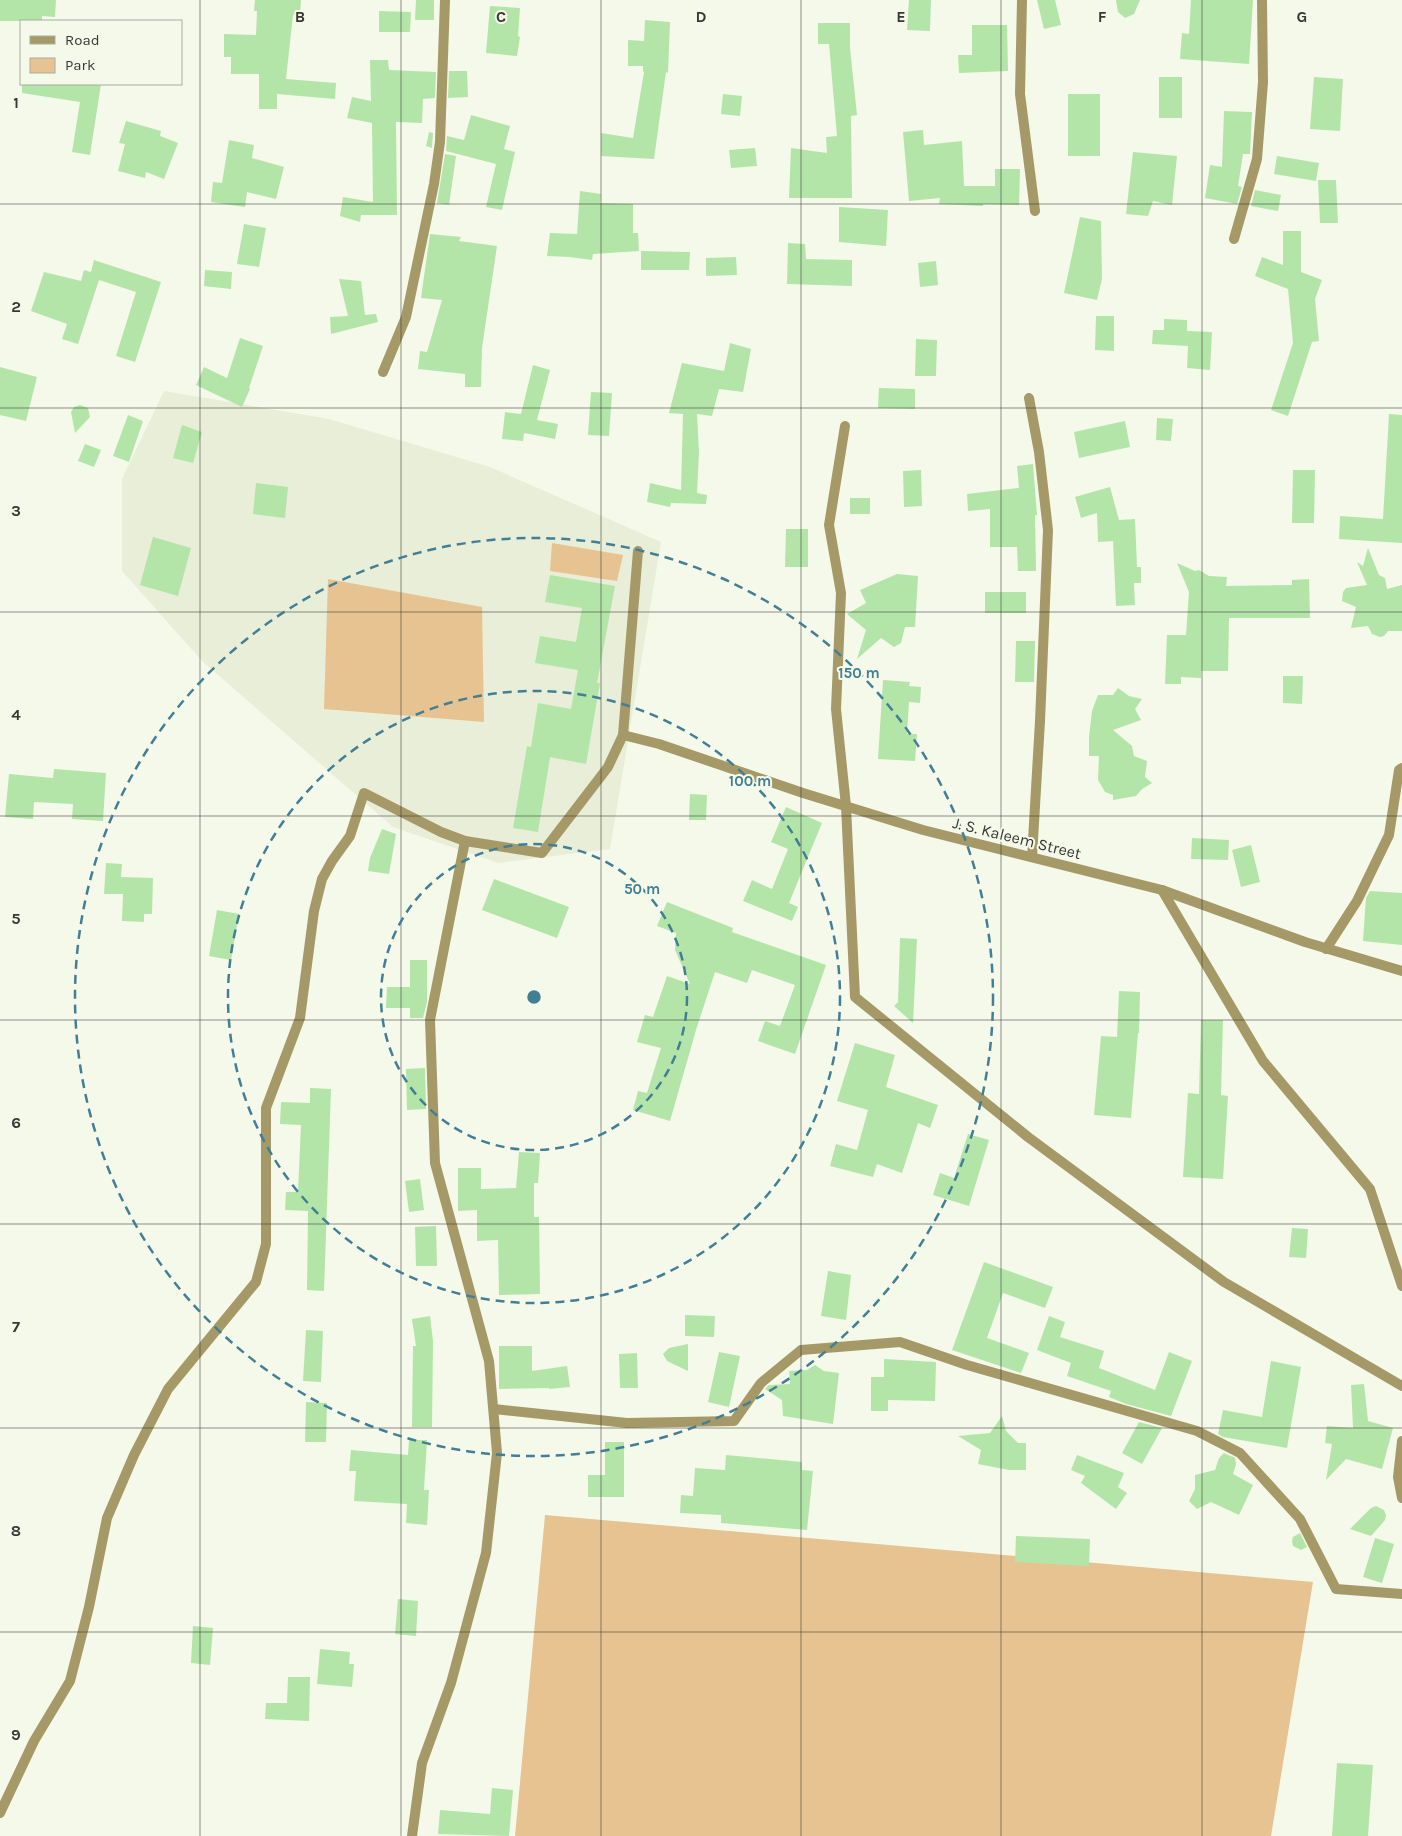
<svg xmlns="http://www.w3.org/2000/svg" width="1402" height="1836" font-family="Karla,sans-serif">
<rect width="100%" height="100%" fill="#f5f9ea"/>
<polygon fill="#e8eed8" points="164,391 329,419 490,467 661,542 610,849 498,863 393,827 202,661 122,571 122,479"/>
<g fill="#e6c390">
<polygon points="552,543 623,555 617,581 550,571"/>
<polygon points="328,579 482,607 484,722 324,709"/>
<polygon points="545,1515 1313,1582 1271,1836 515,1836"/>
</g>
<g fill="#b3e5a8">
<polygon points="0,0 56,0 55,17 42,16 42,21 0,21"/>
<polygon points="255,0 301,0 300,16 293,15 286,79 336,83 335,99 277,94 277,109 259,109 259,74 231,74 231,57 224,57 224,34 256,35 257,11 254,11"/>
<polygon points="416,0 434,0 434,20 415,20"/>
<polygon points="909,0 931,0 930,31 907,30"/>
<polygon points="1037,0 1055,0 1061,25 1044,29"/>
<polygon points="1116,0 1140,0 1134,14 1125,18 1118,12"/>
<polygon points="1191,0 1253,0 1249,64 1180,59 1182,33 1189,34"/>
<polygon points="490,6 520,8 518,36 520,37 517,56 486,53"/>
<polygon points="379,11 411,12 410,32 379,32"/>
<polygon points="645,20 670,22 668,73 666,72 654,159 601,156 601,133 633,138 644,72 643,71 643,66 628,66 628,40 644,41"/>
<polygon points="818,23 850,23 850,48 857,115 851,116 852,198 789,198 791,148 827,153 826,137 837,136 829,44 818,44"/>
<polygon points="972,25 1007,25 1008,71 959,73 958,55 972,55"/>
<polygon points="370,60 388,60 389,70 436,72 435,98 423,99 422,123 396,122 397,215 361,215 360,222 340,216 343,197 373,202 372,123 347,118 352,97 371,101"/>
<polygon points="449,71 467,71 468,97 448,98"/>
<rect x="1159" y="77" width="23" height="41"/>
<polygon points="1314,77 1343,79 1340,131 1310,129"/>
<polygon points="22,84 101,84 90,155 72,152 80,102 22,93"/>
<polygon points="723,94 742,96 740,116 721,114"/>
<rect x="1068" y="94" width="32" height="62"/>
<polygon points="1224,111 1252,112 1250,154 1243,154 1238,186 1242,187 1237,204 1205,198 1210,165 1222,167"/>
<polygon points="471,115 510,126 504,149 515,152 502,210 486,207 496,164 446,151 447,136 464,140"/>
<polygon points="126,121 161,131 160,136 178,143 164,179 146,172 145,178 118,171 125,144 119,143"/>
<polygon points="923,130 924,145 962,141 964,186 995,186 995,169 1020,169 1019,205 983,204 983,206 939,204 940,198 909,201 903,132"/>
<polygon points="429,132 433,133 432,148 426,146"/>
<polygon points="229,140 254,145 252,158 284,167 276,199 247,192 245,207 211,202 213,182 222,183"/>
<polygon points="755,148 757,166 731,168 729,150"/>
<polygon points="1133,152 1177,156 1172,205 1153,201 1148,216 1126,214"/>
<polygon points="445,154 456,156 449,205 437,203"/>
<polygon points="1277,156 1319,163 1316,181 1274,174"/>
<polygon points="1318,180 1336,180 1338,223 1320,223"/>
<polygon points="1255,190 1281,195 1278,211 1251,206"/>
<polygon points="580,191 601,194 600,203 633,204 633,233 638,233 639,251 593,254 592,260 570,257 547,256 550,233 577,234"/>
<polygon points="839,207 888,210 886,246 839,242"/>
<polygon points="1080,217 1101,221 1102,279 1097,300 1064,293"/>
<polygon points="244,224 266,228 259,267 237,264"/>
<polygon points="1283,231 1301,231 1301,272 1322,280 1315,299 1319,341 1312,342 1288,416 1271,410 1293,343 1288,289 1255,276 1262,257 1283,265"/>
<polygon points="430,234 461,237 459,241 497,246 482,348 481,387 465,387 465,374 418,369 420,351 427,352 442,300 421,298"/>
<polygon points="788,243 805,244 806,259 852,260 852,286 787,284"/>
<polygon points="641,251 690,252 689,270 641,270"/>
<polygon points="736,257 737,275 706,276 706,258"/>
<polygon points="94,260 161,282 135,362 116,356 136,292 99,280 78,344 62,339 67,324 31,311 44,272 81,281 84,270 91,272"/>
<polygon points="936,261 938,285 920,287 918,263"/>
<polygon points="205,270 232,272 231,289 204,286"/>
<polygon points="339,279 361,281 365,315 376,314 378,322 331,334 330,317 348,316"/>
<polygon points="1096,316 1114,316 1114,351 1095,350"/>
<polygon points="1164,319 1187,320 1187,331 1212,332 1210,370 1187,368 1188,346 1152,344 1153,330 1164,330"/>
<polygon points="240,338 263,346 249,388 250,389 242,407 196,385 204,367 227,378"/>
<polygon points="916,339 937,340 936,376 915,376"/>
<polygon points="730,343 751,349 743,392 719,389 712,416 697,414 699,452 697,493 707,495 706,504 671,503 670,507 647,502 650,483 681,490 683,414 669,413 682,363 724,371"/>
<polygon points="533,365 550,370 537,420 558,424 555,439 524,433 523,441 502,439 505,412 521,414"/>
<polygon points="0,367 37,377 26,421 0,415"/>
<polygon points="879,388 915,389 915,409 878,408"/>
<polygon points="591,392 612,393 609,436 588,435"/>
<polygon points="80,405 88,408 90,417 75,433 71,412 74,407"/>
<polygon points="1389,414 1402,415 1402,543 1339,539 1340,516 1383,519"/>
<polygon points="128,415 143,421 129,462 113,456"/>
<polygon points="1157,418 1173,419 1171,441 1156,440"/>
<polygon points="1125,421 1130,447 1079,458 1074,432"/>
<polygon points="182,425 202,432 193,463 173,458"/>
<polygon points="85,444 101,450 94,467 78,461"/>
<polygon points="1033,464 1037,515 1035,515 1036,571 1018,571 1017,547 990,547 990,509 968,511 967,494 1019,488 1017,466"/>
<polygon points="921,470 922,506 904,507 903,471"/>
<polygon points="1293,470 1315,470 1314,523 1292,523"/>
<polygon points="256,483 288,487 285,518 253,514"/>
<polygon points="1110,487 1119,520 1135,519 1137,567 1141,567 1141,583 1134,583 1135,605 1116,606 1113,541 1098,542 1097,513 1081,518 1075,497"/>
<rect x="850" y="498" width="20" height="16"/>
<polygon points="786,529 808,529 808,567 785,567"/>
<polygon points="153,537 191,548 178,596 140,585"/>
<polygon points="1368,548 1379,575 1385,578 1387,589 1402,585 1402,631 1388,631 1384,636 1380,637 1372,634 1368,626 1351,628 1356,607 1342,601 1343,592 1346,588 1367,585 1357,562 1363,566"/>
<polygon points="1177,563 1195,571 1199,570 1209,576 1227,577 1226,586 1292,585 1292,580 1309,579 1310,618 1229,618 1228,671 1201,671 1201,678 1181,677 1181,684 1165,684 1167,635 1186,635 1189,592"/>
<polygon points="897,574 918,576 915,627 905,627 901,643 894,647 881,638 857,659 866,630 847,614 866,603 860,590"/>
<polygon points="550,575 615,586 597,683 600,683 586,764 550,757 538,832 513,828 527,746 531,747 538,703 571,709 578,670 535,663 540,636 576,642 582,608 545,602"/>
<rect x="985" y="592" width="41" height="21"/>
<polygon points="1016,641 1035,641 1034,682 1015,682"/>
<polygon points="1283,676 1303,676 1302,704 1283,703"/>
<polygon points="883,680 910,682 909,686 921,687 920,703 909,702 907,734 917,734 915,761 878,759"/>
<polygon points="1118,688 1129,696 1142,699 1135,709 1141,720 1113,730 1132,746 1134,756 1147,761 1145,777 1152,783 1142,789 1136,796 1113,800 1113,795 1105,792 1098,780 1099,756 1089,756 1089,737 1092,711 1098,695 1113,695"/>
<polygon points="54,769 106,773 103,821 72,819 73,804 34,802 33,819 5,817 9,774 53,778"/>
<polygon points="690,794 707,795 706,820 689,820"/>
<polygon points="786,807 822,823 789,903 798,907 792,921 743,901 752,880 772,889 788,849 771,842"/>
<polygon points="382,829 396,834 389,874 368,871 370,858"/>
<polygon points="1192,838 1229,840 1228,860 1191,859"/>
<polygon points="1251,845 1260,882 1241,887 1232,850"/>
<polygon points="106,863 122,864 121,877 153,878 152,914 144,914 144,922 122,921 123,894 104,894"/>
<polygon points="494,879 569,907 557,938 482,910"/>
<polygon points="1370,891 1402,893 1402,945 1363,941 1366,898"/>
<polygon points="667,902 733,928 732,932 826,965 795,1054 758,1041 765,1021 780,1026 795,985 752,970 747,983 715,972 696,1030 670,1121 633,1110 638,1091 647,1093 661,1048 637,1042 645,1015 653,1017 667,976 690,984 675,950 676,933 657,926"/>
<polygon points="217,910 239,914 231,960 209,956"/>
<polygon points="900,938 917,939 913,1023 894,1006 898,1002"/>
<polygon points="410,960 427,960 427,1002 423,1018 410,1018 410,1008 386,1008 387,987 410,987"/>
<polygon points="1119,991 1140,992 1139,1033 1138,1033 1131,1118 1094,1115 1101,1036 1117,1037"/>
<polygon points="1201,1020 1223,1020 1221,1095 1228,1096 1223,1179 1183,1177 1188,1093 1199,1094"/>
<polygon points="855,1043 895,1055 886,1087 938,1105 930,1128 918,1123 902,1173 877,1164 873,1177 830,1166 836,1144 857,1150 868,1110 837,1101"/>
<polygon points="425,1068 426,1109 407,1110 406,1069"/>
<polygon points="310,1088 331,1089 324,1291 307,1290 308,1211 285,1210 286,1192 298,1192 301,1125 280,1124 281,1102 310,1103"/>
<polygon points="968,1134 989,1140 969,1206 933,1195 940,1173 954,1178"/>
<polygon points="519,1152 540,1153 538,1183 534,1183 534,1217 539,1217 540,1294 499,1295 498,1240 477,1241 477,1210 458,1211 458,1168 481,1168 481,1189 516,1188"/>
<polygon points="420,1179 424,1210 409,1212 405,1181"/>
<polygon points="436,1226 437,1266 416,1266 415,1227"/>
<polygon points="1292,1228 1308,1229 1306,1258 1289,1257"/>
<polygon points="984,1262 1053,1287 1045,1308 1003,1293 987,1338 1029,1353 1021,1373 952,1350"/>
<polygon points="828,1271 851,1275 846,1320 821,1316"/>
<polygon points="685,1315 715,1316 714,1337 685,1336"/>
<polygon points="430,1316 433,1341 432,1427 412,1427 413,1346 416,1346 412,1319"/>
<polygon points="1049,1316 1065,1322 1060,1337 1104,1351 1099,1368 1155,1390 1169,1352 1192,1361 1171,1416 1126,1404 1109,1397 1111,1391 1067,1376 1071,1363 1037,1350"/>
<polygon points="306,1330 323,1331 321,1382 303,1381"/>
<polygon points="688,1344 688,1371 667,1361 663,1354 669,1348"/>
<polygon points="499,1346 532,1346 532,1371 567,1366 570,1387 549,1389 549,1388 499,1389"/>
<polygon points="719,1352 740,1356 729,1407 708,1402"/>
<polygon points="637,1353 638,1388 620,1388 619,1354"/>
<polygon points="884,1359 936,1362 935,1401 888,1400 888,1411 871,1411 871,1377 884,1377"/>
<polygon points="1271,1361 1301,1367 1287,1448 1223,1437 1218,1434 1223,1410 1262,1417"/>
<polygon points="815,1365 824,1371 839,1373 833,1424 783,1416 782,1400 765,1389 769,1385 790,1384 789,1371 807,1370"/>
<polygon points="1364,1384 1368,1421 1393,1428 1382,1469 1346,1459 1326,1480 1332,1444 1325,1443 1327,1426 1353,1428 1351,1385"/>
<polygon points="306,1402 327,1403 326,1442 305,1442"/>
<polygon points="1002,1416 1006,1431 1018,1443 1026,1443 1026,1470 1009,1470 978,1464 981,1450 958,1436 990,1433"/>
<polygon points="1139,1422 1162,1428 1142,1464 1122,1453"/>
<polygon points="409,1440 427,1440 424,1490 429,1490 427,1525 406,1523 407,1504 354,1501 356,1471 349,1471 351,1450 408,1455"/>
<polygon points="605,1442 624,1442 624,1497 588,1497 588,1475 605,1475"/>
<polygon points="1224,1453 1235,1458 1236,1464 1233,1474 1253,1485 1239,1515 1211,1502 1197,1509 1189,1501 1195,1489 1195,1475 1215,1470 1219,1458"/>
<polygon points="726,1455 802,1462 802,1470 813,1471 807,1530 721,1523 721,1515 680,1513 681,1495 693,1496 695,1468 725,1470"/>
<polygon points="1077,1455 1124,1473 1118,1487 1127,1493 1116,1509 1081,1483 1085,1476 1071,1470"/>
<polygon points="1376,1506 1384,1510 1386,1515 1385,1520 1371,1536 1350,1529 1371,1508"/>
<polygon points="1300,1533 1307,1547 1301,1550 1293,1546 1292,1541 1293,1537"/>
<polygon points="1016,1536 1090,1539 1089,1566 1015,1562"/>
<polygon points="1375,1538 1394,1544 1382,1583 1363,1577"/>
<polygon points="398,1599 418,1601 416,1636 395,1634"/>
<polygon points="193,1626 213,1628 210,1665 191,1663"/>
<polygon points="320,1649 350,1652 349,1664 354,1664 352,1687 317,1684"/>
<polygon points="288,1677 310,1677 309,1721 265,1719 266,1703 287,1703"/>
<polygon points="1337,1763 1373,1765 1368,1836 1332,1836"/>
<polygon points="492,1788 513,1790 509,1836 438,1834 440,1810 490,1814"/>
</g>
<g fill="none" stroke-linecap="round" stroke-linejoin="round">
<g stroke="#a59a67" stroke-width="10">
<polyline points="1022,0 1020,94 1035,211"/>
<polyline points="1234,239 1257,159 1263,82 1262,0"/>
<polyline points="383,372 406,317 434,184 440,142 445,0"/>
<polyline points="1029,398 1039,452 1048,530 1040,721 1032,857"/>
<polyline points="845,426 829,525 841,593 836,709 846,806 855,997 1028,1137 1224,1282 1402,1386"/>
<polyline points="623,735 659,744 803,793 923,830 1162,890 1305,942 1402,971"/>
<polyline points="1162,890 1263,1061 1370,1189 1402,1286"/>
<polyline points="1326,949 1357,901 1389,835 1399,770 1402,768"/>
<polyline points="494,1409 627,1423 734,1421 761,1383 801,1350 900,1342 967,1365 1197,1431 1240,1453 1300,1519 1336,1589 1402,1594"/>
<polyline points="1402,1441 1398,1477 1402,1498"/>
<polyline points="0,1813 34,1741 70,1681 89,1607 107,1518 134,1455 168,1389 256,1282 266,1244 266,1108 300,1018 314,911 322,879 332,861 350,836 364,793 441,832 465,841 542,853 608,767 623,735 638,551"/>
<polyline points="412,1836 422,1763 451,1683 486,1553 497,1453 489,1361 435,1163 430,1020 465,841"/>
</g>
</g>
<path fill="none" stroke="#373833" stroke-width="1" stroke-opacity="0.55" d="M 200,0 L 200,1836M 401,0 L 401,1836M 601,0 L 601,1836M 801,0 L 801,1836M 1001,0 L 1001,1836M 1202,0 L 1202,1836M 0,204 L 1402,204M 0,408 L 1402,408M 0,612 L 1402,612M 0,816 L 1402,816M 0,1020 L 1402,1020M 0,1224 L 1402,1224M 0,1428 L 1402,1428M 0,1632 L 1402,1632"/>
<g fill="none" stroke="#427f95" stroke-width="2.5" stroke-dasharray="9 6">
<circle cx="534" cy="997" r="153"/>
<circle cx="534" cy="997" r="306"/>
<circle cx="534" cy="997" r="459"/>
</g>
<g text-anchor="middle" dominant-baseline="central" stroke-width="4" stroke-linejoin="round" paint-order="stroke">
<g font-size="16" fill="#373833" stroke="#f5f9ea">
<text transform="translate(1017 838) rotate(14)">J. S. Kaleem Street</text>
</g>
</g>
<g font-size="16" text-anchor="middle" font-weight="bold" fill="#373833" stroke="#f5f9ea" stroke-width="4" stroke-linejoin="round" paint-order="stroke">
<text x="300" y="22">B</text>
<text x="501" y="22">C</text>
<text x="701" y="22">D</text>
<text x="901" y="22">E</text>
<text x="1102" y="22">F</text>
<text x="1302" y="22">G</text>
<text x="16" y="108">1</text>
<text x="16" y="312">2</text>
<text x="16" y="516">3</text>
<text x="16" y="720">4</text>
<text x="16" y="924">5</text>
<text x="16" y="1128">6</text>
<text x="16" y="1332">7</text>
<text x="16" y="1536">8</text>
<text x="16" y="1740">9</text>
</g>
<circle cx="534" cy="997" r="8" fill="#427f95" stroke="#f5f9ea" stroke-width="2.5"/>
<g font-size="15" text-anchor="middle" font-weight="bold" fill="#427f95" stroke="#f5f9ea" stroke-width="4" stroke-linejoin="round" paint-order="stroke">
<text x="859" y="678">150 m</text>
<text x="750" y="786">100 m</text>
<text x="642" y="894">50 m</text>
</g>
<rect x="20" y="20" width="162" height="65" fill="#f5f9ea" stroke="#a9aca1"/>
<rect x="30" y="36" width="25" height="8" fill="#a59a67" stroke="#a9aca1"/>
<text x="65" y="45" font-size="15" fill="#373833">Road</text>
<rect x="30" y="58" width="25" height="15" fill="#e6c390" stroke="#a9aca1"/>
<text x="65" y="70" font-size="15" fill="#373833">Park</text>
</svg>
